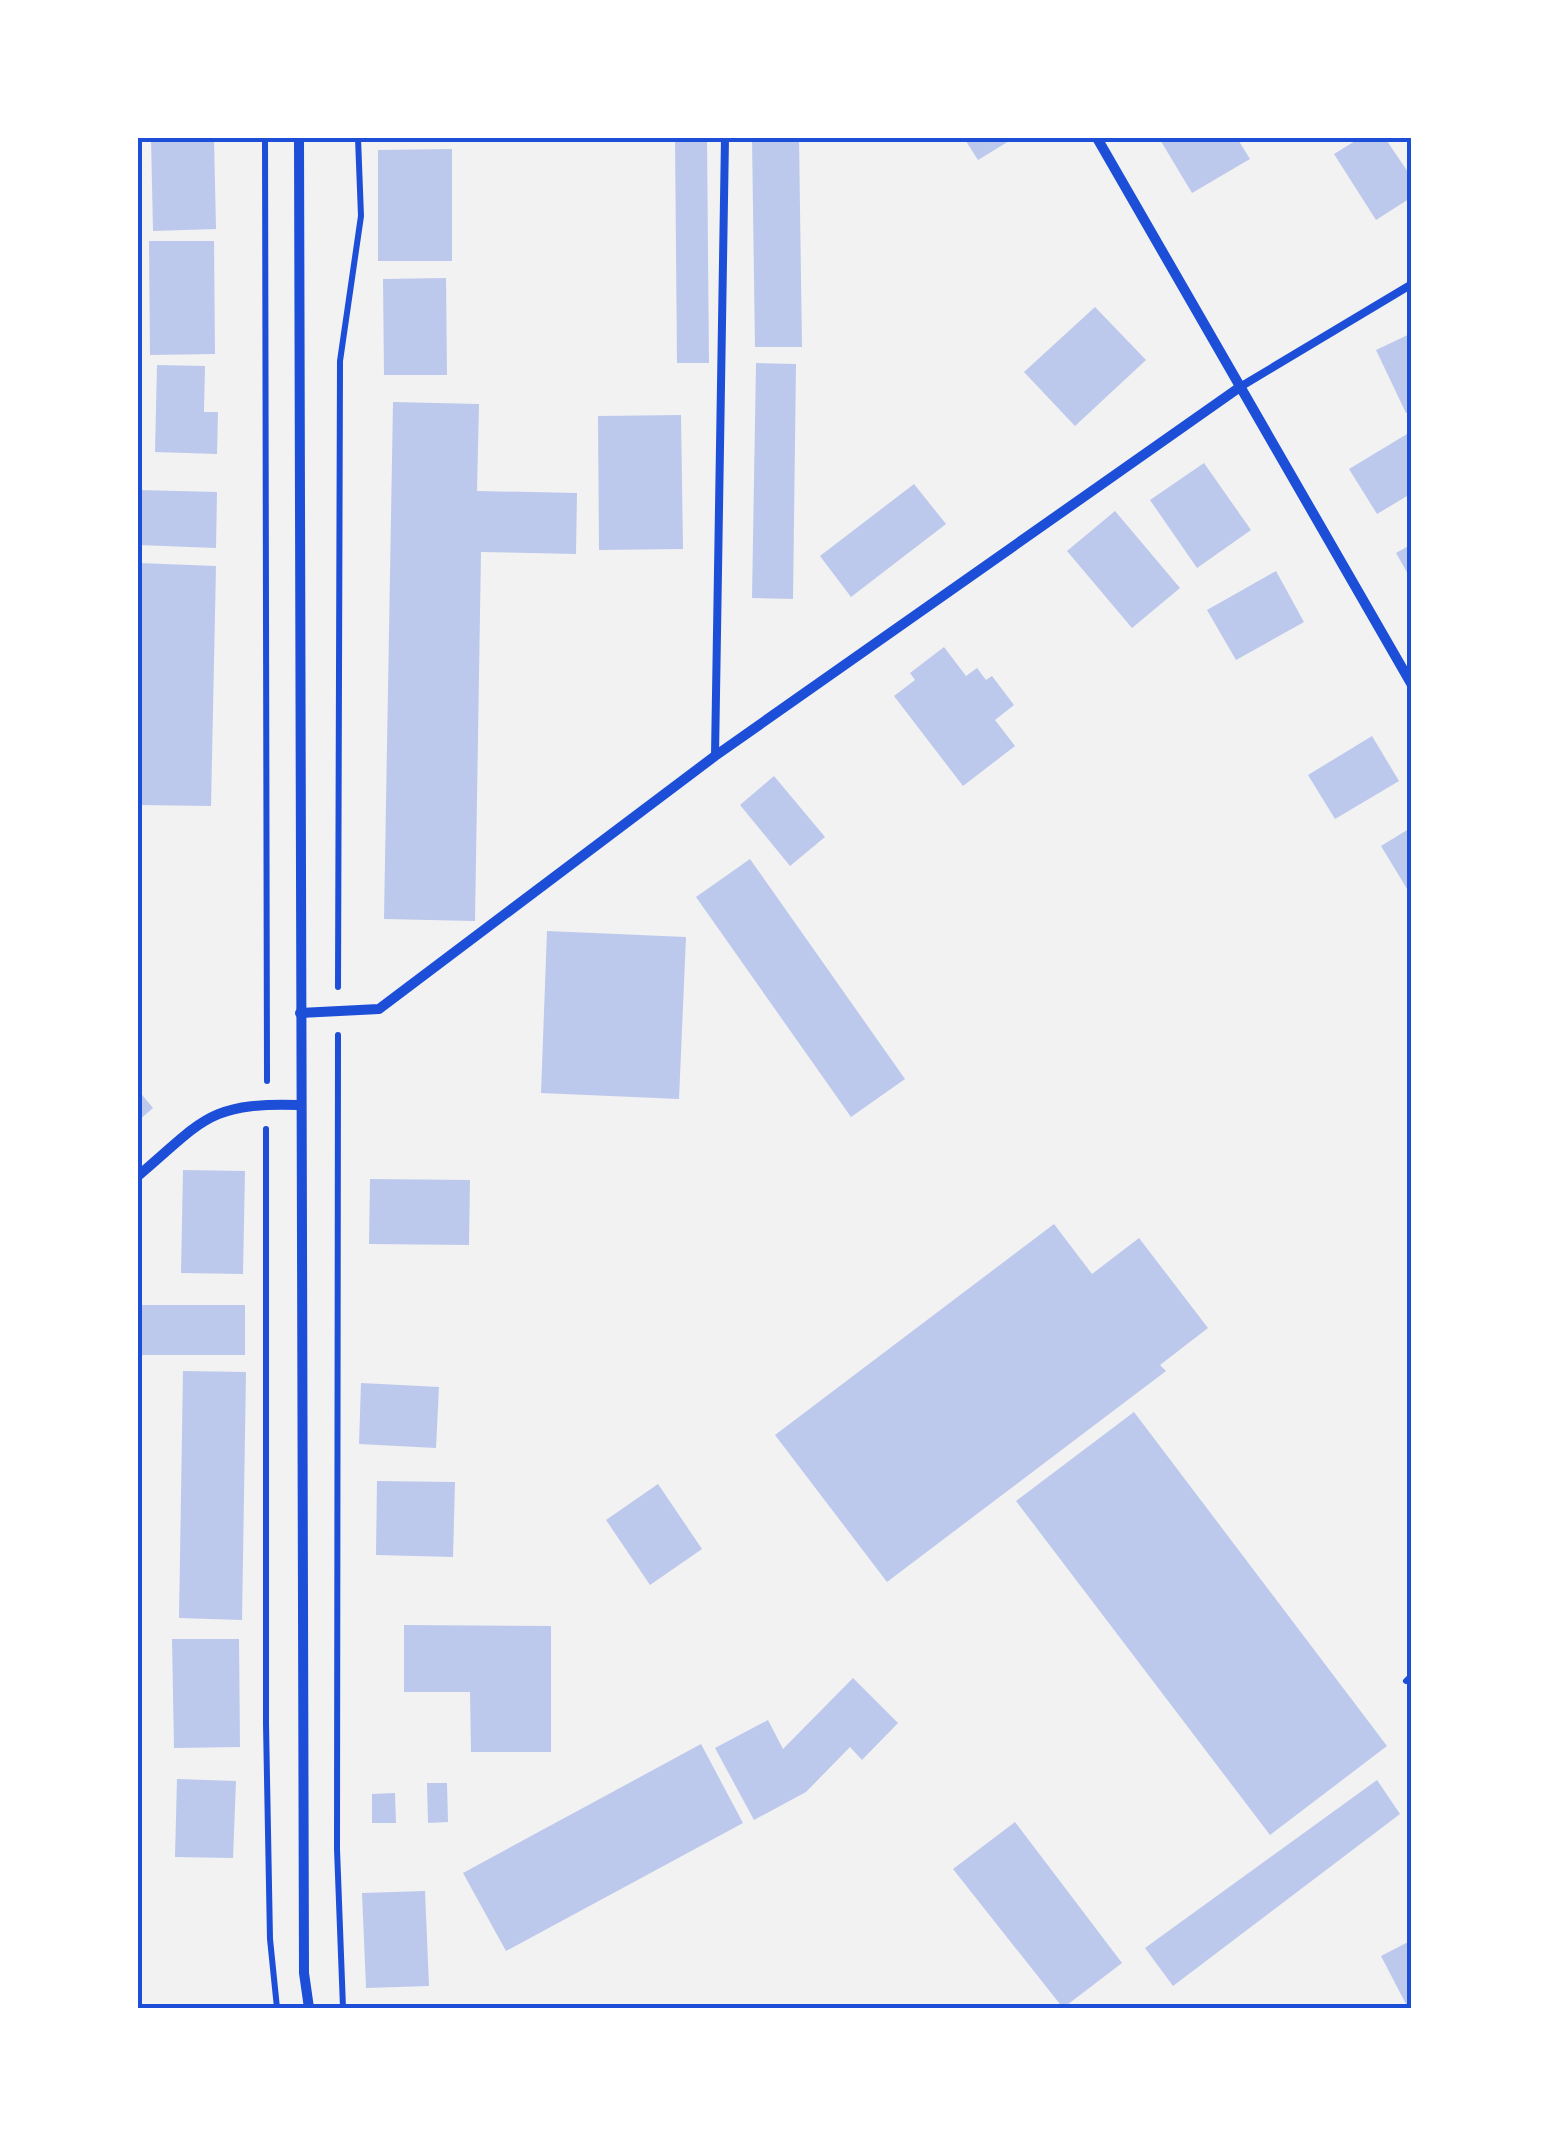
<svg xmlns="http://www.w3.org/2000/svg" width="1549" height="2146" font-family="'DM Sans',sans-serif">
<rect width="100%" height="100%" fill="#f2f2f2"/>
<g fill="#bdc9ec">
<polygon points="151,138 214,138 216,229 153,231"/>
<polygon points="675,138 707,138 709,363 677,363"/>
<polygon points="752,138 799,138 802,347 755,347"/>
<polygon points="964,138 1014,138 978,160"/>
<polygon points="1159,138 1237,138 1250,159 1192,193"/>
<polygon points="1360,138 1385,138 1412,178 1412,197 1376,220 1334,154"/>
<polygon points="452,149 452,261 378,261 378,150"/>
<polygon points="149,241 214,241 215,354 150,355"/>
<polygon points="446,278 447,375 384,375 383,279"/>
<polygon points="1095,307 1146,360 1075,426 1024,372"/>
<polygon points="1412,333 1412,411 1406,413 1376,350"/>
<polygon points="756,363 796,364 793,599 752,598"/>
<polygon points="157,365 205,366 204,412 218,412 217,454 155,452"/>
<polygon points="393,402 479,404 477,491 577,493 576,554 481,552 475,921 384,919"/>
<polygon points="681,415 683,549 599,550 598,416"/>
<polygon points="1412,431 1412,493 1377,514 1349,469"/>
<polygon points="1204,463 1251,530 1197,568 1150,500"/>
<polygon points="914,484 946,524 851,597 820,556"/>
<polygon points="138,490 217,492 216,548 138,545"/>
<polygon points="1115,511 1180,588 1132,628 1067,551"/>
<polygon points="1412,544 1412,581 1396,553"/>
<polygon points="138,563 216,566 211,806 138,805"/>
<polygon points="1276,571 1304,622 1236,660 1207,610"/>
<polygon points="944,647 966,676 977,668 986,680 992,676 1014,705 995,720 1015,746 963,786 894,696 915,680 910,673"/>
<polygon points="1372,736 1399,781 1335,819 1308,775"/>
<polygon points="774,776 825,837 790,866 740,805"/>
<polygon points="1412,827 1412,897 1381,846"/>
<polygon points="750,859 905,1079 851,1117 696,897"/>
<polygon points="547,931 686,937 679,1099 541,1093"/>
<polygon points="138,1090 153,1108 138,1121"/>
<polygon points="183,1170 245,1171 243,1274 181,1273"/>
<polygon points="370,1179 470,1180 469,1245 369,1244"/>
<polygon points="1054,1224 1092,1274 1139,1238 1208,1328 1160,1365 1166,1371 887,1582 775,1435"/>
<rect x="138" y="1305" width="107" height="50"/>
<polygon points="183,1371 246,1372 242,1620 179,1618"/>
<polygon points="361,1383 439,1387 436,1448 359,1444"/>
<polygon points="1134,1412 1387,1746 1270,1835 1016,1501"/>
<polygon points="377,1481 455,1482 453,1557 376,1555"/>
<polygon points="658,1484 702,1549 650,1585 606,1520"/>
<polygon points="404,1625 551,1626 551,1752 471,1752 470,1692 404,1692"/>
<polygon points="172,1639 239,1639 240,1747 174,1748"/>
<polygon points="853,1678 898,1723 862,1760 850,1747 806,1792 754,1820 715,1748 768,1720 783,1749"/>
<polygon points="701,1744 743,1823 506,1951 463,1873"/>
<polygon points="177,1779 236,1781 233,1858 175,1857"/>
<polygon points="1377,1780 1400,1814 1173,1986 1145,1948"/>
<polygon points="427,1783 447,1783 448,1822 428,1823"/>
<polygon points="395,1793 396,1823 372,1823 372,1794"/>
<polygon points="1015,1822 1122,1963 1063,2008 953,1869"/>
<polygon points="425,1891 429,1986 366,1988 362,1893"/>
<polygon points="1412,1940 1412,2008 1408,2008 1381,1956"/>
</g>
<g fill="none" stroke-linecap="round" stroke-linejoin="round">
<g stroke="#1d4ed8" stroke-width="6">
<polyline points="265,138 267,1081"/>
<polyline points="338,987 340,361 361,216 358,138"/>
<polyline points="338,1035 337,1849 343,2008"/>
<polyline points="266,1129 266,1724 270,1939 277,2008"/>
<polyline points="1406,1681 1412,1675"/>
</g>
<g stroke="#1d4ed8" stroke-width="8">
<polyline points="1240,387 1412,284"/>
<polyline points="715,756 725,138"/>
</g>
<g stroke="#1d4ed8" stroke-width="10">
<polyline points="299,138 304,1973 309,2008"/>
<polyline points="1097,138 1412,685"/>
<polyline points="300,1013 379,1009 715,756 1240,387"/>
<path d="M 138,1176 C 203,1121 208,1102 299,1105"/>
</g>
</g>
<rect width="1549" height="2146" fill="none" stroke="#ffffff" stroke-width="280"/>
<rect x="140" y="140" width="1269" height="1866" fill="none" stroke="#1d4ed8" stroke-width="4"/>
</svg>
